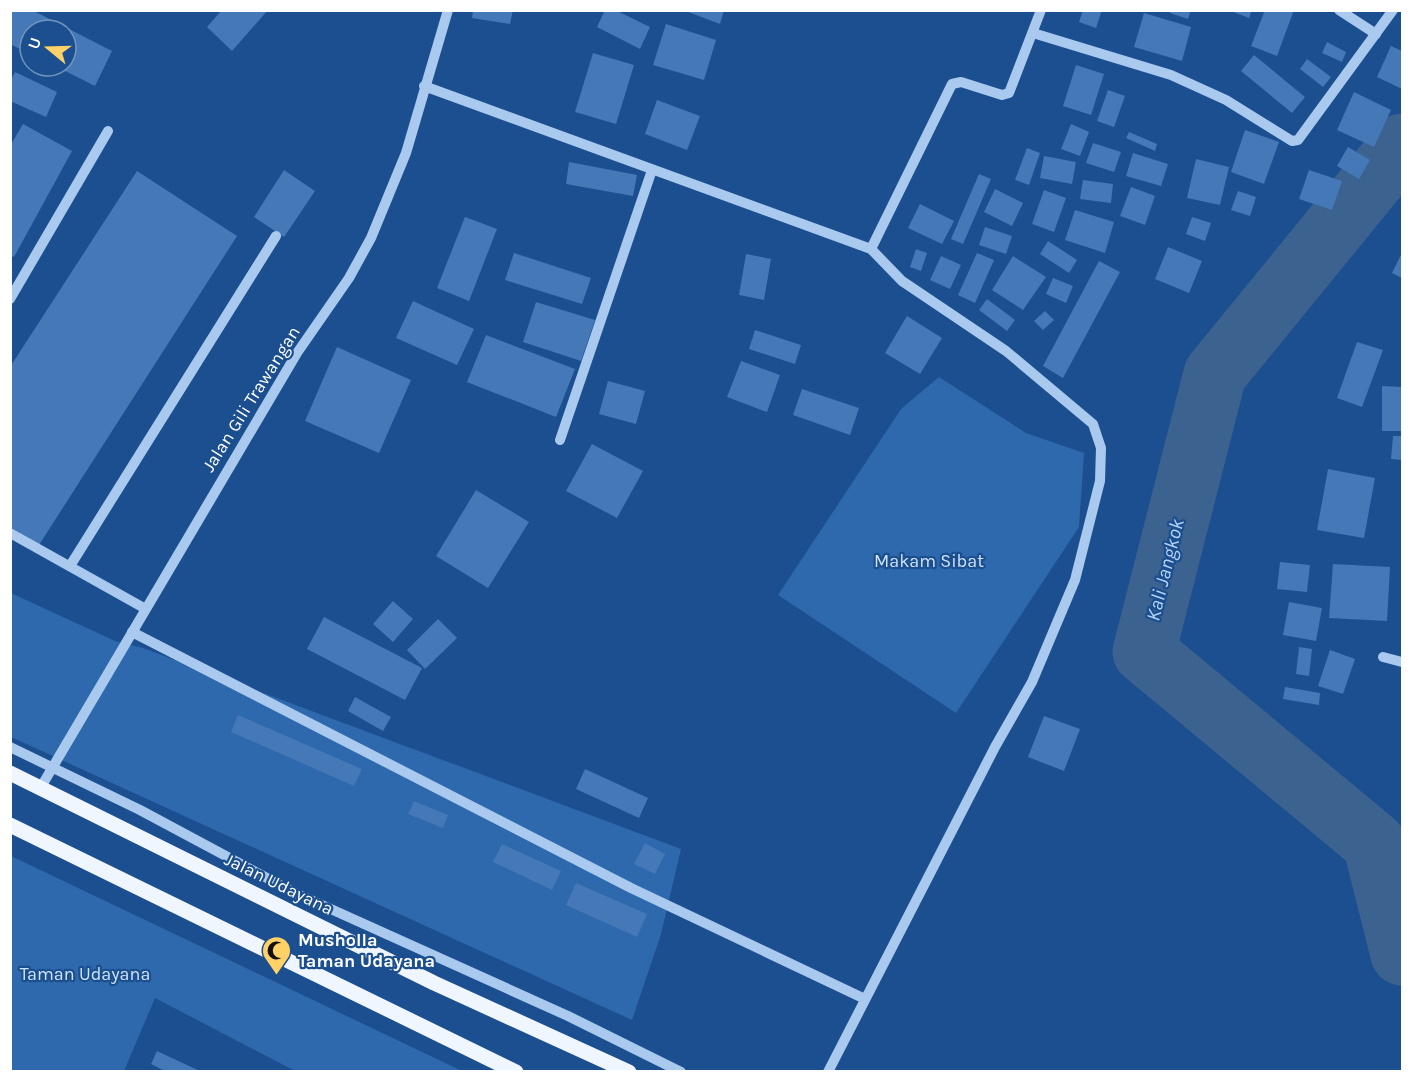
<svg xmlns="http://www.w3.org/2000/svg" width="1413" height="1082" font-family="Karla,sans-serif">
<rect width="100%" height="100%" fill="#1b4f8f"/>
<g fill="#2e69ad">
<polygon points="939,377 1026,433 1084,453 1079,527 956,713 778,595 901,409"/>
<polygon points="11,593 115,641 143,648 681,849 661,934 632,1020 11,737"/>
<polygon points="11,856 462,1071 295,1071 155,998 124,1071 11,1071"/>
</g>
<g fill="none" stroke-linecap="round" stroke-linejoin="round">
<polyline stroke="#3c6290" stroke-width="63" points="1402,145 1215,374 1144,652 1374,843 1402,954"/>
</g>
<g fill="#4478b7">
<polygon points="10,10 32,10 112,51 95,86 55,66 66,66 66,30 30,30 30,54 10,44"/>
<polygon points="222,10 268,10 232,51 207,27"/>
<polygon points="473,10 513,10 510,24 472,18"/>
<polygon points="605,10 615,10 650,27 640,49 597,27"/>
<polygon points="683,10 724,10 720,24"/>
<polygon points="1083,10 1102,10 1096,28 1079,22"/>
<polygon points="1171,10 1191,10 1188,19 1170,13"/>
<polygon points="1228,10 1252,10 1249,18"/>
<polygon points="1265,10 1294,10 1277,56 1251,46"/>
<polygon points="1144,13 1191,27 1182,61 1134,47"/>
<polygon points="666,24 716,40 704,80 653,65"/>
<polygon points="1327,42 1346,52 1342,62 1322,53"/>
<polygon points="1391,46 1402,51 1402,89 1377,77"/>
<polygon points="593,53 634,65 616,124 575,112"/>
<polygon points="1254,55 1305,97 1292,113 1241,71"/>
<polygon points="1307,59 1331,77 1323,87 1300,69"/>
<polygon points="1076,65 1104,74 1091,115 1063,106"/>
<polygon points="15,72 57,92 46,117 10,101 10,82"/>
<polygon points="1108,90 1125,96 1114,127 1097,121"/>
<polygon points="1354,92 1391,110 1374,147 1337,130"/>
<polygon points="657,100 700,116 687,150 645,134"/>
<polygon points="23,124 72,151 14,257 10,255 10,146"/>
<polygon points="1071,124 1089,132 1080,156 1061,149"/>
<polygon points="1245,130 1279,142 1264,184 1231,172"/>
<polygon points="1129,132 1157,144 1155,151 1126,138"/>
<polygon points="1093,143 1121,152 1114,172 1086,163"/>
<polygon points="1348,147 1370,160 1359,179 1337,166"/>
<polygon points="1027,148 1040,153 1029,185 1015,180"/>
<polygon points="1133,153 1168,164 1161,186 1126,176"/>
<polygon points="1044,156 1076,162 1072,184 1040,178"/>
<polygon points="1196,159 1229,167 1220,205 1187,198"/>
<polygon points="569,162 637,175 633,196 566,184"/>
<polygon points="284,170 315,191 284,237 254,217"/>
<polygon points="1309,170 1342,181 1332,210 1299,199"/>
<polygon points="137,171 237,236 39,545 10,527 10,367"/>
<polygon points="979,174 991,179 963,244 951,239"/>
<polygon points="1083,180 1113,184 1111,203 1080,199"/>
<polygon points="1131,187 1155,196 1145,225 1120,216"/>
<polygon points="995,189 1023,203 1012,226 984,212"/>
<polygon points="1044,190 1066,198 1054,232 1032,224"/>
<polygon points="1238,191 1256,197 1250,216 1231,210"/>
<polygon points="920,204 954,221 942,244 908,228"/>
<polygon points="1075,210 1114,222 1105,253 1065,240"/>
<polygon points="465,217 497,229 469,301 437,288"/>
<polygon points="1192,217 1211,223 1205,241 1186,234"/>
<polygon points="985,227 1012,236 1006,254 979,245"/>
<polygon points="1048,241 1077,260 1069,273 1040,254"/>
<polygon points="1168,247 1202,261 1189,293 1155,279"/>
<polygon points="916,249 927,253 921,271 910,267"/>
<polygon points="514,253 591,278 582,304 505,280"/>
<polygon points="977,253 994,260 975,303 958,295"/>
<polygon points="1402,253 1402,278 1392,273"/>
<polygon points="746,254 771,259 764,300 739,295"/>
<polygon points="941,256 961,265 950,289 930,280"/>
<polygon points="1013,256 1046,277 1023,310 992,290"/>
<polygon points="1099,261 1120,272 1063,378 1043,366"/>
<polygon points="1053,278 1073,286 1066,303 1046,294"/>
<polygon points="987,299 1015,320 1007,331 979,310"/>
<polygon points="413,301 474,329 457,365 396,338"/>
<polygon points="536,302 595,320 581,361 523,342"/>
<polygon points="1045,311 1054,320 1043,330 1034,321"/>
<polygon points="907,316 942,338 920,374 885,353"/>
<polygon points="755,330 801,345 795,364 749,349"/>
<polygon points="486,335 575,369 556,417 467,382"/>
<polygon points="1357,342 1383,350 1362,407 1337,398"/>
<polygon points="337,347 411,380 379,453 305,421"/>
<polygon points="741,361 780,375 767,412 727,397"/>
<polygon points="608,381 645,391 636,424 599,414"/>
<polygon points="1382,386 1402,387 1402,431 1382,431"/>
<polygon points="802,389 859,408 850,435 793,415"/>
<polygon points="1393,436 1402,436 1402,460 1391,459"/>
<polygon points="592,444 643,471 617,518 566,491"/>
<polygon points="1328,469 1375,478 1364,538 1317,530"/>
<polygon points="476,490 529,522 488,588 436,556"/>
<polygon points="1280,562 1310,565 1307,592 1277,589"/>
<polygon points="1333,564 1390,567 1387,621 1329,618"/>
<polygon points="393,601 413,619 393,642 373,624"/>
<polygon points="1289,602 1322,608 1316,641 1283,635"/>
<polygon points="324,617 422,668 405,700 307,649"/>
<polygon points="438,619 457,638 425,669 407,650"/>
<polygon points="1299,647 1312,649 1309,676 1296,674"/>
<polygon points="1330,650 1355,659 1343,694 1318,686"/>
<polygon points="1285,687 1320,693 1319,705 1283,699"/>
<polygon points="355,697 391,717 383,731 348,711"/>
<polygon points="238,715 362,769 354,786 231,732"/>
<polygon points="1044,716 1080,729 1064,771 1028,757"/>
<polygon points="585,769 648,798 639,818 576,789"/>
<polygon points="414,801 448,815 443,828 408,814"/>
<polygon points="645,843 665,854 655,874 634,864"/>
<polygon points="502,844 561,871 552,890 493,862"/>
<polygon points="576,883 647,914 637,937 566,905"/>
<polygon points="157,1051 202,1072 167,1072 151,1064"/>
</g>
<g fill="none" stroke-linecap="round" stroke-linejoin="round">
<g stroke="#a9c9ee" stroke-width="10">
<polyline points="1339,10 1376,34"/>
<polyline points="1033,33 1171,75 1226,100 1292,141 1298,140 1393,10"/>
<polyline points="424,86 871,249 902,281 1006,351 1093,424 1101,448 1100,481 1075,580 1032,682 995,747 828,1072"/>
<polyline points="871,249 952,84 961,82 1002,95 1009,93 1041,10"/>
<polyline points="10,299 108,131"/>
<polyline points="560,440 652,170"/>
<polyline points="10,533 144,608"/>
<polyline points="70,566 276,236"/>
<polyline points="132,632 631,888 865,999"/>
<polyline points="1383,657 1402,662"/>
<polyline points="10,747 140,810 293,892 568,1016 681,1072"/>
<polyline points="41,787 297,353 349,278 371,238 406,153 448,10"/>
</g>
<g stroke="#f0f6ff" stroke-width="15">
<polyline points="10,773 434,983 629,1072"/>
<polyline points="10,825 516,1072"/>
</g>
</g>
<defs>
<symbol id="mosque-pin" viewBox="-11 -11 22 30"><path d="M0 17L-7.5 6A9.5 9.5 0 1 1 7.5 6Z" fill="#ffd166" stroke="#1b4f8f"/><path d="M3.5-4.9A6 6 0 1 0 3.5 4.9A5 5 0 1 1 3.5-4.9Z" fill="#111"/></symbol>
</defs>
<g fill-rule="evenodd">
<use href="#mosque-pin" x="260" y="934" width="33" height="45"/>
</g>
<g text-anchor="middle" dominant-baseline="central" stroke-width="4.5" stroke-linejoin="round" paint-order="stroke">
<g font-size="18" fill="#fff" stroke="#1b4f8f">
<text transform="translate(251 399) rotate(-58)">Jalan Gili Trawangan</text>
<text transform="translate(279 884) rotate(26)">Jalan Udayana</text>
</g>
<g font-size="18" fill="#cfe3fa" stroke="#1b4f8f">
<text x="929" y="561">Makam Sibat</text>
<text x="85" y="974">Taman Udayana</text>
</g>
<g font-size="18" font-weight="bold" fill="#fff" stroke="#1b4f8f" text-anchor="start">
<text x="298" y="940">Musholla<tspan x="298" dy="21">Taman Udayana</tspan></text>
</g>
<g font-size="20" font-style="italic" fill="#b5d3f5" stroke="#1b4f8f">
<text transform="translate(1165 570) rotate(-76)">Kali Jangkok</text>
</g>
</g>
<rect width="1413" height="1082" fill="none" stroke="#ffffff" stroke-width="24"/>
<g transform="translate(48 48) rotate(289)"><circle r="28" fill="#1b4f8f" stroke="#7695bc" stroke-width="1.5"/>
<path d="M0-4.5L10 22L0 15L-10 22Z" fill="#ffd166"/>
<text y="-9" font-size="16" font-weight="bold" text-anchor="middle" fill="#ffffff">U</text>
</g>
</svg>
